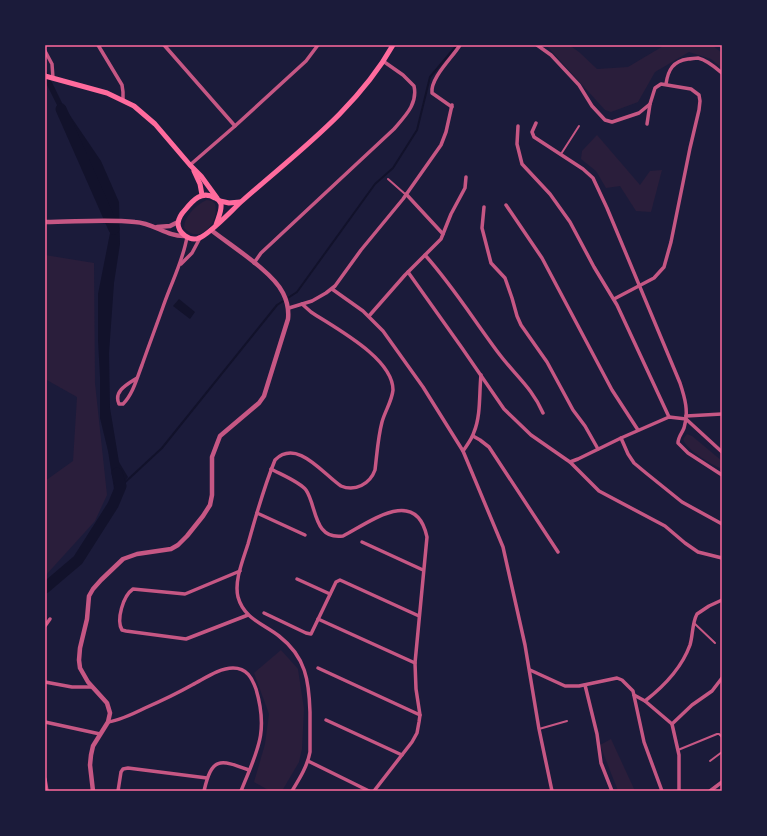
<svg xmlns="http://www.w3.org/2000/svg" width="767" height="836" font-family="Karla,sans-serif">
<rect width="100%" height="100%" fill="#1b1b3a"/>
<g fill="#2a1e3b">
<polygon points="546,45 569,45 579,52 597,69 628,67 665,45 712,45 722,53 722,68 711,59 689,52 655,72 638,102 611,112 605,110"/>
<polygon points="597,135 640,185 650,171 662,170 651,212 636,211 620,186 606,188 596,171 581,159 582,151"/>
<path d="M 207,200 L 212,201 L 215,204 C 220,221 200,246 184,228 C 184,216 197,204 207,200 Z"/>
<polygon points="45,255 94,263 95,383 107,495 95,521 45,576 45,481 73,461 77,397 45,379"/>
<path d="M 687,434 L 692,436 L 722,461 L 722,469 C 711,464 687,451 683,439 Z"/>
<polygon points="281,650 298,669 304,709 302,749 299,762 282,791 270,791 254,782 265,744 269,714 254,673"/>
<polygon points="611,739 635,791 618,791 600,745"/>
</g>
<g fill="#12122b">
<polygon points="45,68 63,105 101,161 119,202 120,244 114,283 109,353 110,408 119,462 128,477 115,495 108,451 100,418 100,377 98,340 98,294 111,228 105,197 83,150 60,111 45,81"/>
<polygon points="179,299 195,312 190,319 173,306"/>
</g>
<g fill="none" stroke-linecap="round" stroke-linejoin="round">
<polyline stroke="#12122b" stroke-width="2" points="121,486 162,448 277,305 297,292 375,184 393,168 417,130 430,77 457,45"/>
<g stroke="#12122b" stroke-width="11">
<polyline points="61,109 114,229"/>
<polyline points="45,588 78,560 113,505 121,486 117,473"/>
</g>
<g stroke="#c65784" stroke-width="2">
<polyline points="561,154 579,126"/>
<polyline points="388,179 405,194"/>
<polyline points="694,623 715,643"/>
<polyline points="539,729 567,721"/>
<polyline points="678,750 717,734 719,734 722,737"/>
<polyline points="710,761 722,752"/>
</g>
<g stroke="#c65784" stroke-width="3.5">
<polyline points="98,45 122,85 123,92 123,100"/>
<polyline points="164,45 235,126"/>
<polyline points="537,45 551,55 579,85 592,106 605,120 612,122 639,113 650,104 655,88 661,84 691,89 699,95 700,101 699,110 690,148 671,242 664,267 654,278 614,299"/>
<polyline points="45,51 52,64 53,78"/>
<path d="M 666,84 C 668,70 673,61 688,59 C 691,59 695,58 698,58 C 707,60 715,67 722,73"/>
<path d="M 452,107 L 432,93 C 430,78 453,57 460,45"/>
<path d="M 536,123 L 532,132 L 534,137 L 583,169 L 593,178 L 607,208 L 680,383 C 685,398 689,412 684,428 C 682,433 678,437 678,443 L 688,453 L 722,475"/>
<polyline points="647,124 650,104"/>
<polyline points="518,126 517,144 522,164 550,194 570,222 594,267 617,305 669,417"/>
<polyline points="190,165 235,126 306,61 318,45"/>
<polyline points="406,194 443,234"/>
<polyline points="506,205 542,258 612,390 638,430"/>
<polyline points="484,207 482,228 491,263 505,278 512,298 517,316 521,325 547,362 573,410 585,426 598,449"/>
<path d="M 425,255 C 453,286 475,322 500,355 C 516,376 532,388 543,413"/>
<path d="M 254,263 L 261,253 L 394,129 C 405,116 418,104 414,86 L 403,75 L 383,61"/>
<polyline points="181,264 192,253 200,238"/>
<polyline points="408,272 462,348 504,409 531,435 567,460 570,462 578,459 621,438 669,417 686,419 722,452"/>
<polyline points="332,289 363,311 383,331 423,387 463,451 503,547 525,645 539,729 552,791"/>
<polyline points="289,308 312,301 326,293 335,286 361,250 403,199 441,145 446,132 452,105"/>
<polyline points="369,316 405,275 441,239 451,214 465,188 466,177"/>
<path d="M 137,378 C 128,384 113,391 119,404 L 123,404 C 133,394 137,378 142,365 C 149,345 157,324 164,304 C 172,281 183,261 187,237"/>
<polyline points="686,416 722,414"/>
<polyline points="473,436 480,440 489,447 558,552"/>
<polyline points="621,438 628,454 634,463 646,473 682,502 722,524"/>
<path d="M 463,451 C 467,445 472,439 474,432 C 481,415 479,394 481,375"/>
<polyline points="570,462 599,491 665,526 685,543 698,552 722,558"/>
<path d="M 271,469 C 280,474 300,482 306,490 C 317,506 313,540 343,536 C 370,522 416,486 427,537 L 415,663 L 416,689 L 420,715 L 419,722 L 417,733 L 412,742 L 374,791"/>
<polyline points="257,513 305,535"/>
<polyline points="362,542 423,570"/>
<path d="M 240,571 L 185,594 L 133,589 C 123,596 116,620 122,630 L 126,631 L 186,639 L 248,615"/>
<polyline points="297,579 330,594"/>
<polyline points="264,613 306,633 311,634 336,582 340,580 419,616"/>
<polyline points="318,619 415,663"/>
<polyline points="45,626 50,619"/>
<polyline points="318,668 420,715"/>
<polyline points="530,670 565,686 579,686 617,678 622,680 633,691 644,742 662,791"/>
<polyline points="45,682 72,687 92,687"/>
<polyline points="585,685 597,734 601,763 612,791"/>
<polyline points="634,695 645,701 672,724 692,705 712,691 722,678"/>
<path d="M 645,701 C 663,687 682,667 690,645 C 693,635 692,623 697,614 L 709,606 L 722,600"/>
<polyline points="326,720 402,755"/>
<polyline points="45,722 100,734"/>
<path d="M 108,722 C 121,720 133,714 145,708 C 161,701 176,694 192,685 C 204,679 219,668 233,668 C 247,668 252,678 256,689 C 269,733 257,751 241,791"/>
<polyline points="672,724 679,755 679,791"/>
<polyline points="308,761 369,791"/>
<polyline points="45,779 47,791"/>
<polyline points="118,791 121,772 123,769 128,768 207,778"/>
<path d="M 204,791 C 212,757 219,759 249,770"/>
<path d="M 292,791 C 300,778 307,767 310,752 C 310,738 310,725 310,712 C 309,681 306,657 279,636 C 264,624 244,619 238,597 C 234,581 243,560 248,544 C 256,515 264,487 275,460 C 297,438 323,474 341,486 C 355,492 370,484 375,470 C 377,454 378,437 382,422 C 385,411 392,401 393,390 C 393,358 335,328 311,312 L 302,304"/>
<polyline points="710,791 722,782"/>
</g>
<g stroke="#c65784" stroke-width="4.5">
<path d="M 45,222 C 75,222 106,219 135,222 C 154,223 167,237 185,236"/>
<polyline points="157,227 170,226 178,222"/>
<path d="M 93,791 L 90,765 L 91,755 L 93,746 L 108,722 L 110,713 L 107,703 L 88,682 L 80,668 L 79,660 L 80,648 L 87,619 L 89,596 L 93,589 L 101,580 L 123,559 L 137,554 L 171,549 L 178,545 L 187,536 L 203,516 L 210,505 L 212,495 L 212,457 L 220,436 L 259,403 L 264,396 L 288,319 C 289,310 287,301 283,293 C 273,272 230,245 211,230"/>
</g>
<g stroke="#ff6b9d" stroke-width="5">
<polyline points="45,76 107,93 134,106 155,124 190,165 201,176 217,198"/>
<polyline points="194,171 200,184 202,195"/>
<polyline points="220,201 229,203 240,202"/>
<path d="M 216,225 C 218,218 222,211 221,204 C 220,201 218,199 215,198 C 202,190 193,200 185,210 C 182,213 179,217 178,223 C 178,233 190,242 199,238 C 209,235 233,209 242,201 C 296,153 357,109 393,45"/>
</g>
</g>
<rect width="767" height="836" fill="none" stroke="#1b1b3a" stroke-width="92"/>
<rect x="46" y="46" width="675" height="744" fill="none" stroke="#ff6b9d" stroke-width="1.5"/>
</svg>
